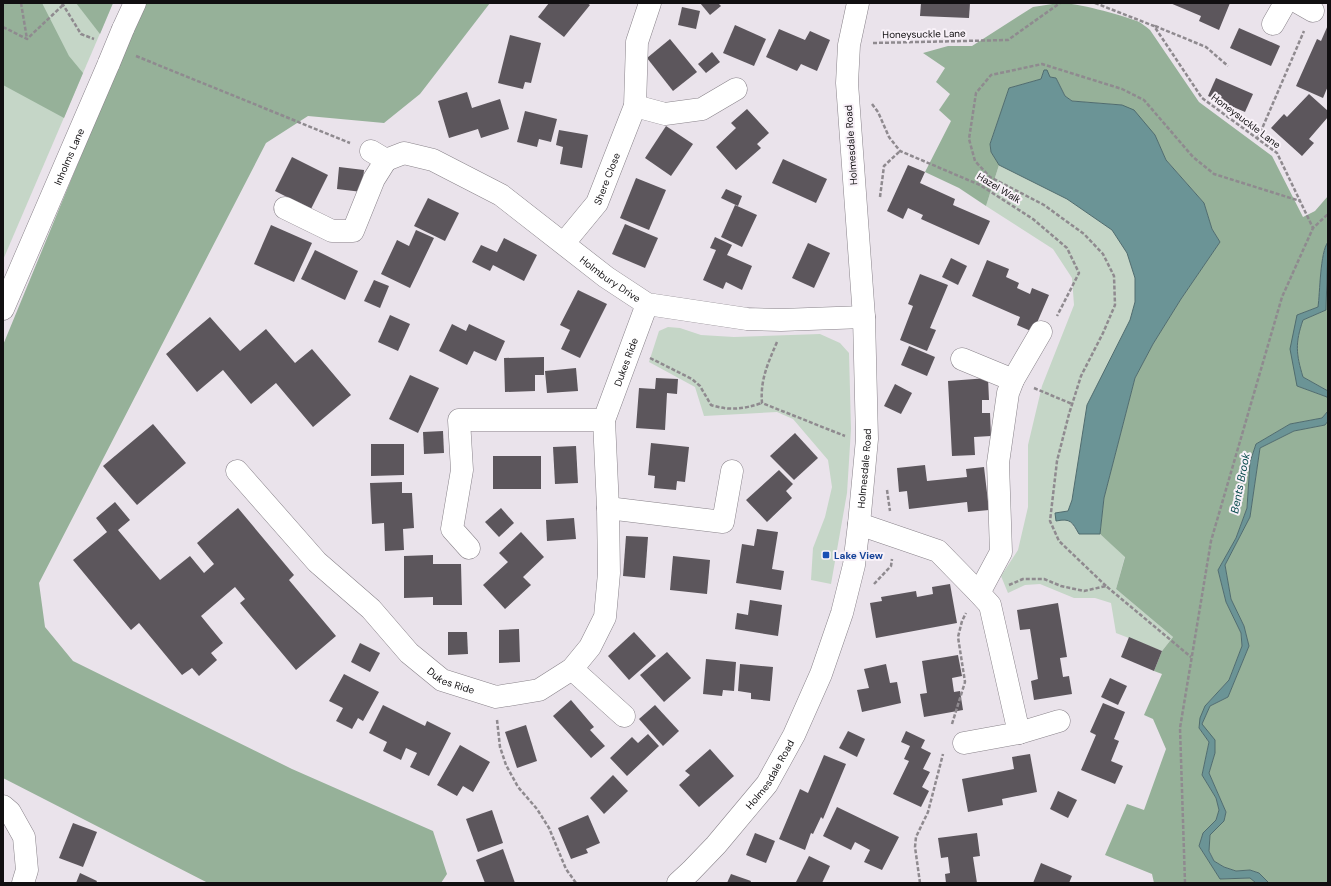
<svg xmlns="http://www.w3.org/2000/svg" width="1331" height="886" font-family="'DM Sans',sans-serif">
<rect width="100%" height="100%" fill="#eae3eb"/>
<g fill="#c5d6c7">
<polygon points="3,3 113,3 3,260"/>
<polygon points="999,165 1067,199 1112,230 1127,253 1135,278 1135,302 1130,320 1087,405 1072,500 1068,511 1055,513 1071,522 1079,534 1100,534 1125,556 1116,589 1173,637 1162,651 1116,633 1111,603 1095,598 1074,598 1040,584 1025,585 1008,593 1001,576 1018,550 1028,507 1028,445 1042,386 1074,305 1072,278 1053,249 986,206"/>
<polygon points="668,327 680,328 701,335 734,337 820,334 840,343 849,353 851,429 847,493 831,584 811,580 813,548 825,517 832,487 828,460 793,419 777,412 704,416 695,387 649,362 659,331"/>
</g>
<g fill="#96b199">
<polygon points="3,3 42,3 69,56 83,73 64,118 3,85"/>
<polygon points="76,3 113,3 100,34"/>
<polygon points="144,3 490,3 420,94 384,123 308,116 266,143 39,583 45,627 73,661 292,769 433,831 447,874 441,883 208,883 3,778 3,345"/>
<path d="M 1059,3 C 1078,3 1118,14 1137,21 C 1142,23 1146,27 1150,30 L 1199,102 L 1272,156 L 1303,217 L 1315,211 L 1328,196 L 1328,242 C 1320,252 1320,293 1318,307 L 1297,315 L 1297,386 L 1327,397 L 1328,399 L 1328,411 L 1322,418 L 1290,424 L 1256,444 L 1250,462 L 1247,508 L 1236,538 L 1218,570 L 1226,602 L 1241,633 L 1242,646 L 1229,680 L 1205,706 L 1199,728 L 1209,742 L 1202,775 L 1216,798 L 1219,810 L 1216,820 L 1203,833 L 1199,846 L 1220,879 L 1250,878 L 1256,883 L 1154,883 L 1152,874 L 1105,855 L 1127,804 L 1144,810 L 1166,749 L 1153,719 L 1144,715 L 1162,674 L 1154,671 L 1162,651 L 1173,637 L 1116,589 L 1125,557 L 1100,534 L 1104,498 L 1135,378 L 1153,344 L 1181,299 L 1220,242 L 1212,229 L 1204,203 L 1166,160 L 1155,135 L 1122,105 L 1072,101 L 1065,96 L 1056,78 L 1050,77 L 1044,70 L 1041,79 L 1009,88 L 990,144 L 991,152 L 999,165 L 986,206 L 959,188 L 925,172 L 951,121 L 939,110 L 950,94 L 936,82 L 945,68 L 923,53 L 948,46 L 972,46 L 1033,7 Z"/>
<path d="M 1328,260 L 1328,391 L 1303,377 C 1296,354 1295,343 1303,320 L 1326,310 Z"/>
<polygon points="1328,421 1328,883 1269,883 1259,873 1250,870 1236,871 1224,867 1214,861 1209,850 1210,835 1224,821 1226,812 1209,773 1215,753 1202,724 1210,706 1228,697 1249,646 1244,626 1231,599 1225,565 1250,517 1260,448 1294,431 1325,425"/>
</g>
<g fill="#6b9496" stroke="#506c6e">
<path d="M 1044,70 L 1047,70 L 1050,77 L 1056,78 L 1065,96 L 1072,101 L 1122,105 L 1134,110 L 1155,135 L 1166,160 L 1204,203 L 1212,229 L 1220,242 L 1181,299 L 1153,344 L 1135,378 L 1104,498 L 1100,534 L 1079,534 C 1072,522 1071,518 1056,521 L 1055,513 L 1068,511 L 1072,500 L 1087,405 L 1130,320 L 1135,302 L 1135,278 L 1127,253 L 1112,230 L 1067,199 L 999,165 L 991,152 L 990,144 L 1009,88 L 1041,79 Z"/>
<path d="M 1328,242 L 1326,310 L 1303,320 C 1295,343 1296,354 1303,377 L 1328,391 L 1328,399 L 1327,397 L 1297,386 L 1290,349 L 1297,315 L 1318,307 C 1320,293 1320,252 1328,242 Z"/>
<polygon points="1328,411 1328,421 1325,425 1294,431 1260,448 1250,517 1225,565 1231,599 1244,626 1249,646 1228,697 1210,706 1202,724 1215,740 1215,753 1209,773 1226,812 1224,821 1210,835 1209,851 1214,861 1224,867 1236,871 1250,870 1259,873 1269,883 1256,883 1250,878 1220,879 1199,846 1203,833 1216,820 1219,810 1216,798 1202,775 1209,742 1199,728 1200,718 1205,706 1229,680 1242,646 1241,633 1226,602 1218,570 1236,538 1247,508 1250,462 1256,444 1290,424 1322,418"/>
</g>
<g fill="#5c565c">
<polygon points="549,3 587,3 590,5 564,37 538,17"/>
<polygon points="700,3 718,3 721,6 710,15"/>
<polygon points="921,3 970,3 969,18 920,16"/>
<polygon points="1170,3 1230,3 1219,30 1199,21 1201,16"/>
<polygon points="682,7 700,11 696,29 678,25"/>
<polygon points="735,25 766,39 754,66 723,53"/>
<polygon points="1328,25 1328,86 1323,98 1296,86 1317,39 1321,41"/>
<polygon points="1239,28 1280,46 1271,66 1230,48"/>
<polygon points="779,29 805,40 810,31 830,40 817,71 801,64 797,71 766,57"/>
<polygon points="510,35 541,43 531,83 525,82 523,89 498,83"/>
<polygon points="670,39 697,72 673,91 647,58"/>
<polygon points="712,52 720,62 706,73 698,64"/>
<polygon points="1216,78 1253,94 1245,112 1208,96"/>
<polygon points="467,92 472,108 500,99 509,129 481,138 478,129 449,138 438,101"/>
<polygon points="1309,94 1328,111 1328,117 1309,139 1314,143 1302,156 1271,128 1284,114 1287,117"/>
<polygon points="747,109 769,133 757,144 761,148 736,170 716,147 736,128 731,123"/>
<polygon points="525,111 557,119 551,142 539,139 537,147 517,142"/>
<polygon points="666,126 693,144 671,176 645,158"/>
<polygon points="559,130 588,135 582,168 560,164 563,147 556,145"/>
<polygon points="292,157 328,175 311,209 275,191"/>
<polygon points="783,159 827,179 816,203 772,183"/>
<polygon points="908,165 925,172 920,183 955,199 953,205 990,221 979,245 921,219 923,215 908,208 903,219 887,211"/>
<polygon points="339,167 364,170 362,192 337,189"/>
<polygon points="636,178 666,190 649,230 620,218"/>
<polygon points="726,189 742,196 738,206 721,198"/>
<polygon points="428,198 459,213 445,241 414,226"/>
<polygon points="735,205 757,215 742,247 721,237"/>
<polygon points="625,224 658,238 645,268 612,254"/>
<polygon points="271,225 312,243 294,282 254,264"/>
<polygon points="416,230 434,238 410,288 381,274 397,240 409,246"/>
<polygon points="715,237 732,245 727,255 752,266 742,290 726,282 723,289 703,280 716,250 710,248"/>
<polygon points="504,238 537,255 524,281 493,265 490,271 472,262 481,245 497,252"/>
<polygon points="808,243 830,253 814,288 792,278"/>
<polygon points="315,250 358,271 345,300 301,279"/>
<polygon points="951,258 967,266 958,285 942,277"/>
<polygon points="987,260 1009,269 1006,277 1019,283 1017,288 1030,294 1032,288 1049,295 1033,332 1017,325 1020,317 972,296"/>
<polygon points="920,274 948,285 930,328 936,330 927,351 900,340 913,306 908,304"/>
<polygon points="374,280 389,286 380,308 364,301"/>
<polygon points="578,290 607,304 580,358 561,349 570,330 560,325"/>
<polygon points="390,315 410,324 398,351 378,342"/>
<polygon points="210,317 240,351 266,329 295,363 312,349 351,395 313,427 276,383 251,404 223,370 197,392 166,354"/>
<polygon points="452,324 466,331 469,324 505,341 496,361 474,351 467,365 439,351"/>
<polygon points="909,346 935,357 927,376 901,365"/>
<polygon points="544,357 544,375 535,375 535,391 505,392 504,358"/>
<polygon points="576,368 578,391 547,393 545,371"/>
<polygon points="410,375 439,388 418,433 389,419"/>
<polygon points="656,378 678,379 677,394 667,393 665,430 636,428 639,388 655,389"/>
<polygon points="988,378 989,400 982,400 982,413 990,413 991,436 974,437 975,455 952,456 948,381"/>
<polygon points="895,384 912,393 901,414 884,406"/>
<polygon points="153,424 186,463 137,505 103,466"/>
<polygon points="443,431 444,453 424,454 423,432"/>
<polygon points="795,433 818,458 794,480 770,456"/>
<polygon points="651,443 689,447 685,482 677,481 676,490 654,488 655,476 648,475"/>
<polygon points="371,444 404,444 404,475 371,476"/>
<polygon points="576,446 578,483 555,484 553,447"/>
<rect x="493" y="456" width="48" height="33"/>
<polygon points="925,465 927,481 967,477 966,469 984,467 989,510 968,512 967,502 909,509 907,491 899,492 897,468"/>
<polygon points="779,470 793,484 786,491 792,498 767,522 746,500"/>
<polygon points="402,482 402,493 412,493 414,528 403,529 404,550 385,551 384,523 372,524 370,483"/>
<polygon points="115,502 130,520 118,530 160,580 190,556 204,573 214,564 197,543 238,508 294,575 289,580 336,636 296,670 240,603 245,599 235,587 201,616 223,643 211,653 217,660 199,676 192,668 182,675 139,623 131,630 73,560 107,532 96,518"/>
<polygon points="501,508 514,523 499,537 485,522"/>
<polygon points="574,518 576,539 547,541 546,520"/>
<polygon points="757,529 778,532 772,569 784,571 781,590 736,583 742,544 754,546"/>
<polygon points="521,532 544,557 523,577 531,585 505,609 483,585 508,562 499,553"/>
<polygon points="626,536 648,537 645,578 623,576"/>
<polygon points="433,555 433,564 461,564 462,605 433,605 433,597 404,598 404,556"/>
<polygon points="673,556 710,560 707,594 670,590"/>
<polygon points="950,584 957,623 876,638 870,603 882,601 881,597 916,591 917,597 933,594 932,587"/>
<polygon points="750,600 782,605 778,636 735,629 737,613 748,615"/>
<polygon points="1058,603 1067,657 1060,658 1063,677 1069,676 1072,694 1034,700 1031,681 1038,679 1030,629 1020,630 1017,610"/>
<polygon points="519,629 520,662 499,663 499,630"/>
<polygon points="448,632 467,632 468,654 448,655"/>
<polygon points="634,632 656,656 629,680 608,656"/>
<polygon points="1129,637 1162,651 1154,671 1121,657"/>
<polygon points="360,643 380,653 370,672 351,662"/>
<polygon points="667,652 691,678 664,702 640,675"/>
<polygon points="958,655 962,676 952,678 954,692 960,691 963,710 924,717 920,694 927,693 922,661"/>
<polygon points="706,659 736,662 734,691 723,690 722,696 703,694"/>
<polygon points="740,664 773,667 770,701 751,699 751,693 738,691"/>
<polygon points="886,664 890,683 897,682 901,703 862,712 857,690 869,688 864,669"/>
<polygon points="344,674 379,692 363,721 358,718 352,729 336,721 343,708 329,701"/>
<polygon points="1110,678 1127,686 1118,705 1101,697"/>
<polygon points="571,700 594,727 590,730 605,746 591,758 553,716"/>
<polygon points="1103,703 1125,712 1114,739 1119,741 1111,761 1123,766 1115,784 1081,770 1096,735 1090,732"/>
<polygon points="383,705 425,726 427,721 451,733 429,776 410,767 417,753 406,748 401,760 383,751 387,742 369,733"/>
<polygon points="655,705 679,731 663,746 639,719"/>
<polygon points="526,725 537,761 517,768 505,732"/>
<polygon points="848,731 865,739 857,757 839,748"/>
<polygon points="906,731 925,740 921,748 931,753 923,769 930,772 922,787 929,791 921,807 893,794 909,761 904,759 910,746 901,742"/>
<polygon points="648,734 659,746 627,776 610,758 632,737 638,743"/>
<polygon points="460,745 490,762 473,792 463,786 457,796 437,785"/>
<polygon points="710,749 734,776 699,807 679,785 690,775 685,771"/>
<polygon points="1030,754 1037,792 1002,799 1003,805 968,812 962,779 1014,769 1012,757"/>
<polygon points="824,755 846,764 823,819 821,817 813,834 811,833 805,850 779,839 800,789 808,793"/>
<polygon points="613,775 628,791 604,814 590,798"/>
<polygon points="1058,791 1077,800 1068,818 1050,809"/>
<polygon points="837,807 899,837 882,870 864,862 870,850 855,842 851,850 823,836"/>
<polygon points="492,810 503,843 478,852 466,819"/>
<polygon points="588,815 600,843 586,849 588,853 571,859 558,828"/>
<polygon points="73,823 97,832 83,867 59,858"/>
<polygon points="755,833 775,841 766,863 746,855"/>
<polygon points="977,833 980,856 973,857 977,883 946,883 945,874 950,873 948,857 941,858 938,838"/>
<polygon points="503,849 515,883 485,883 476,860"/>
<polygon points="809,856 830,866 822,883 796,882"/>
<polygon points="1041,863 1072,876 1069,883 1033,883"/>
<polygon points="80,873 97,881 96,883 76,883"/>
<polygon points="731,874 751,881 750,883 727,883"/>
</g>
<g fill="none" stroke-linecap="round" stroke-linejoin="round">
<defs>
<g id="minor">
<polyline points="1299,3 1313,11"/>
<polyline points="1273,24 1285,3"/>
<polyline points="123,29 135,3"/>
<polyline points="635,106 665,114 702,109 736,89"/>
<path id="s1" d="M 371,151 L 386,160 L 404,153 L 433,160 L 501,195 L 606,277 L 647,304 L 747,319 L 781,320 L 864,317"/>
<polyline points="285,208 332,231 353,231 374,179 386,160"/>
<path id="s2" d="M 564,243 L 597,203 L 635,106 L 637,42 L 650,3"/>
<path id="s3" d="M 3,309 L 109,63"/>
<polyline points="962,359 1013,380 1008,393 998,463 1001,552 979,593 990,605 1019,733 964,743"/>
<polyline points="1013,380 1041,332"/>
<path id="s4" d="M 237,471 L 317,562 L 371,609 L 409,653 L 442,680 L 496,697 L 539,690 L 572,669 L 590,647 L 605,617 L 609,573 L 608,508 L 604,420 L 647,304"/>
<polyline points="608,508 723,522 732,471"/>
<polyline points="859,524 938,551 979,593"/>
<polyline points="469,548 452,529 462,470 459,420 604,420"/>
<polyline points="572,669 624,716"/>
<polyline points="1019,733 1059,721"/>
<polyline points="3,806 10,812 24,837 27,870 23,883"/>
<path id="s5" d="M 678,883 L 691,871 L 716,845 L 767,784 L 794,735 L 821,674 L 842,613 L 854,565 L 859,524 L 867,439 L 864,317 L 847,83 L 849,45 L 858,3"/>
</g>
</defs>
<use href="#minor" stroke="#89838a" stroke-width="23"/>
<g stroke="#8f8a8f" stroke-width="2.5" stroke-dasharray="4 2" stroke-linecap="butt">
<polyline points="21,3 27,39"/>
<polyline points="62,3 81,34 94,39"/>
<polyline points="1095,3 1154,26 1202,98 1277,153 1313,228"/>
<polyline points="1155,26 1206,47 1228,66"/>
<polyline points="3,27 27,39 63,5"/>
<polyline points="873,43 1008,40 1060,3"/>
<polyline points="136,56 350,143"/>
<polyline points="872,104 878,112 889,137 900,151 980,185 1033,219 1067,248 1079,273 1057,316"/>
<polyline points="1258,138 1304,31"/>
<polyline points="880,197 884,166 900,151"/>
<path d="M 777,342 C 768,363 760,380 762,403 L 845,436"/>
<path d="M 650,358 L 692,379 L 700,386 L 711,405 C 730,411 743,409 762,403"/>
<polyline points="1034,388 1072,404"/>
<polyline points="887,490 890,511"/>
<polyline points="874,584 891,566 892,559"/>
<polyline points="1009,585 1023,579 1044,579 1061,586 1084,591 1106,586 1191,657"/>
<polyline points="1106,586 1059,541 1050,521 1057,461 1069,414 1081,376 1103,333 1115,305 1114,276 1103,254 1084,234 1044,205 990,177 975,161 969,139 976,93 991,75 1042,64 1122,89 1144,100 1193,157 1214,174 1300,201"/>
<polyline points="497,720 500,747 506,765 518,787 537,809 549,828 566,869 576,883"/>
<polyline points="952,724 965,682 958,637 962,621 966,613"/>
<polyline points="920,883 915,847 916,837 928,812 943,754"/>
<polyline points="1185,883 1180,728 1211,541 1282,297 1313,228 1328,214"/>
</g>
<use href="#minor" stroke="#fff" stroke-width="22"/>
<defs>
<polyline id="minor-bridge" points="109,63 123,29"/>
</defs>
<use href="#minor-bridge" stroke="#89838a" stroke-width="23" stroke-linecap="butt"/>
<use href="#minor-bridge" stroke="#fff" stroke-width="22"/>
</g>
<rect fill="#1a4fb4" stroke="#f8f1f8" stroke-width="1.5" x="822" y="551" width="8" height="8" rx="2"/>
<g text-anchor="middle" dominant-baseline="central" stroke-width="4" stroke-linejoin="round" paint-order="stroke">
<g font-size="10" fill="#110f11" stroke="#f8f1f8">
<text transform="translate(924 34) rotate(-1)">Honeysuckle Lane</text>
<text transform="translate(1246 121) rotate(37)">Honeysuckle Lane</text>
<text transform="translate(851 145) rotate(-94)">Holmesdale Road</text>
<text stroke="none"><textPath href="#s3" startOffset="166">Inholms Lane</textPath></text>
<text stroke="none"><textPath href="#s2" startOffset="78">Shere Close</textPath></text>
<text transform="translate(999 188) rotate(31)">Hazel Walk</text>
<text stroke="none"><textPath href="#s1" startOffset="281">Holmbury Drive</textPath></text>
<text stroke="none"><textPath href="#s4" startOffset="754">Dukes Ride</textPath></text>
<text stroke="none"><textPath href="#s5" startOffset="467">Holmesdale Road</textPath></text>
<text stroke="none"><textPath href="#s4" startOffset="302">Dukes Ride</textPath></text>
<text stroke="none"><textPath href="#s5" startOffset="143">Holmesdale Road</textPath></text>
</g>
<g font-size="10" font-weight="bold" fill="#164399" stroke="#f8f1f8" text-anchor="start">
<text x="834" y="555">Lake View</text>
</g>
<g font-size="11" font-style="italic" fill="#034749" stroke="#f8f1f8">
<text transform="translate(1240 483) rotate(-79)">Bents Brook</text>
</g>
</g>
<rect width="1331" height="886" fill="none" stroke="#110f11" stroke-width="8"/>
</svg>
